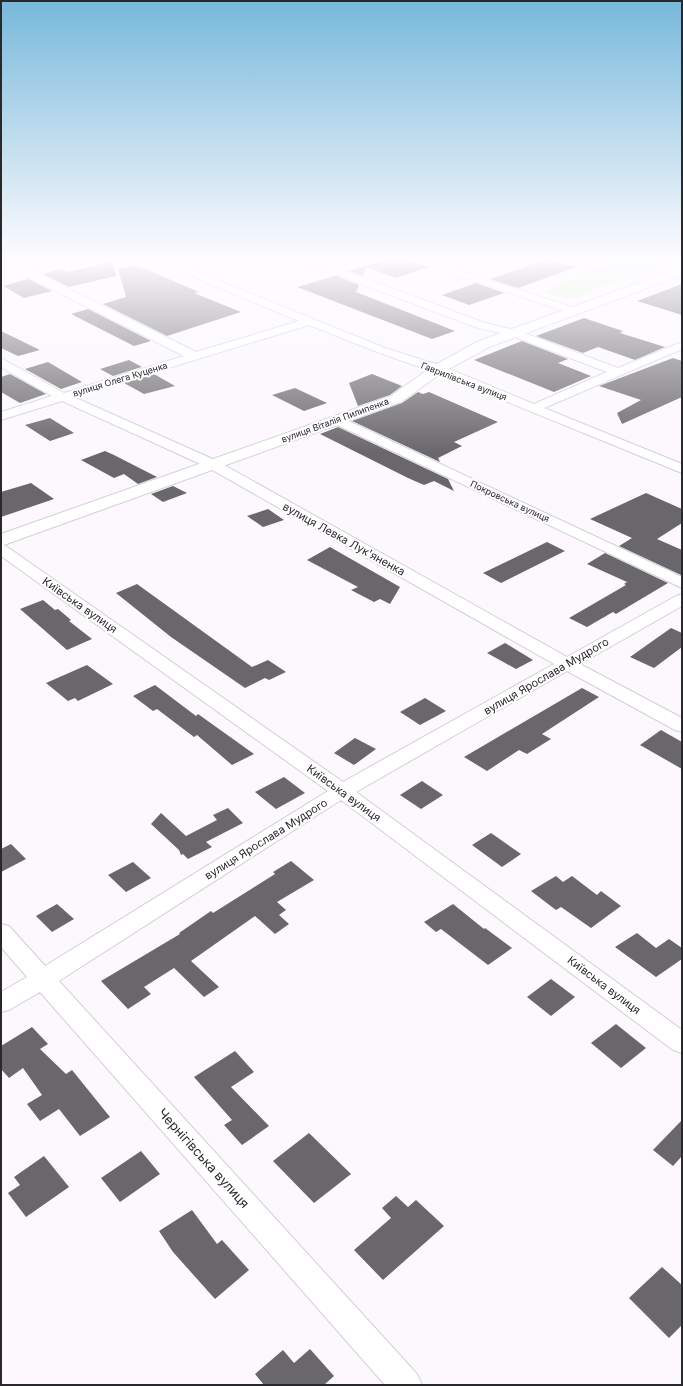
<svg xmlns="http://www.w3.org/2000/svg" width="683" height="1386" font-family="Inter,sans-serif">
<rect width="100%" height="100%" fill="#fcf8fe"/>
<polygon fill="#fee9f8" points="281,259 352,259 313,271"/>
<polygon fill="#d8f4d0" points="624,259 658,259 658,262 651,269 597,288 588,294 575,298 562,298 547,293 547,290 577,279 581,271 595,269"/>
<g fill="#6a676c">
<polygon points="389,259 408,259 429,267 396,278 366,267 363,276 349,271"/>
<polygon points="548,259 577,267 518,288 490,279"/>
<polygon points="113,262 116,276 69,287 43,274 61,269 67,272"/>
<polygon points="136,265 199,292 194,293 241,312 167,336 103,304 126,297 118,269"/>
<polygon points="338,275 339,277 359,285 356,292 455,331 432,339 297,287"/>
<polygon points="28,279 52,291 24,298 3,286"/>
<polygon points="476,283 504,293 469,305 442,295"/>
<polygon points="682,284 682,315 637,301"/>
<polygon points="88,309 151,341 134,346 71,314"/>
<polygon points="584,318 623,331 620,333 665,347 635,360 598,347 583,353 536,336"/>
<polygon points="1,331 40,350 18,356 1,348"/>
<polygon points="522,341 568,359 558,363 591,376 554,392 474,360"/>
<polygon points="673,358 682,361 682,397 622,424 617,413 641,400 599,386"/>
<polygon points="129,360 142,367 113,376 100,369"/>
<polygon points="48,362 82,382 61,389 25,369"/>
<polygon points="10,374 46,394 20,403 1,392 1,377"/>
<polygon points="154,374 175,386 144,394 124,383"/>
<polygon points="372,374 402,386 390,395 358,406 349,383"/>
<polygon points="295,388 327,403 304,411 272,395"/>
<polygon points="418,392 423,394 429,392 498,422 454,442 462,446 438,458 440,462 352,421 402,403"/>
<polygon points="50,418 74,433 50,441 25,425"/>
<polygon points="338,427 448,479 454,491 434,481 424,485 408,478 320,434"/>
<polygon points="105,451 114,455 157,477 138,484 124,474 114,478 81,460"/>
<polygon points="31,483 54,499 1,517 1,492"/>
<polygon points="173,486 187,493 163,502 151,494"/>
<polygon points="646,493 682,509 682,523 657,539 682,550 681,575 619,546 632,538 590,519"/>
<polygon points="268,509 284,520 263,527 247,516"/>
<polygon points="547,542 565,551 501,583 483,573"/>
<polygon points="330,547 400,587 390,604 380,599 374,602 351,590 358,587 307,560"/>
<polygon points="605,553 668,583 616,614 613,612 587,627 569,618 626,585 624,584 627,582 587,564"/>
<polygon points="137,584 252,667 268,660 286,672 269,680 265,678 245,688 171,637 116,593"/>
<polygon points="43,600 55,610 58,609 71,620 69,621 92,639 67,650 20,609"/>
<polygon points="671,628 682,633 682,647 654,668 630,657"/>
<polygon points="505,643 533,660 516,669 487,653"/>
<polygon points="87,665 113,684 78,701 75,698 68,701 46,683"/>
<polygon points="155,685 196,716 198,714 254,754 232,765 197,735 194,737 157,709 153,711 133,696"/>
<polygon points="582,688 599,697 542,734 551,739 527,754 519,750 487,771 464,757"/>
<polygon points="425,698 446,711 420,725 400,712"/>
<polygon points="661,730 682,742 682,769 640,745"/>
<polygon points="355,738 376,749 354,765 334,753"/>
<polygon points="284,777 305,793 276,809 255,792"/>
<polygon points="422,781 443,795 421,809 400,795"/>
<polygon points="228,808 243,823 206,842 212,847 188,859 183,854 181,855 179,850 151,824 161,813 186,836 217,820 213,815"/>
<polygon points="491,833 521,854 502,867 472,845"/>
<polygon points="11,844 26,859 1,872 1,849"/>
<polygon points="291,861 314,880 277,902 286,910 279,915 289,924 275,934 255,916 191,961 219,987 204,997 174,968 144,987 151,994 128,1009 101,981 180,934 179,933 211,911 213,913 275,874 273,872"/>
<polygon points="133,862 151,878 126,892 108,875"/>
<polygon points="556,876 563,882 572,876 597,895 601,891 621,906 591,928 561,907 556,910 531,891"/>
<polygon points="57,904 74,919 52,932 36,916"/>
<polygon points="453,904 484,929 485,928 512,948 488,965 441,929 436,932 424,922"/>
<polygon points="637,933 656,948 669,939 682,948 682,959 656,977 615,947"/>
<polygon points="551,979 575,997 551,1016 527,997"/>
<polygon points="616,1024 646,1048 621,1068 591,1043"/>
<polygon points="32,1027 48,1044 40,1049 66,1074 72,1070 110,1117 80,1136 59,1109 40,1121 27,1104 42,1095 23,1068 9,1078 1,1069 1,1046"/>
<polygon points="235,1051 254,1072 231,1087 269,1126 242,1145 224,1125 232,1120 194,1077"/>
<polygon points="682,1120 682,1156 673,1166 653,1150"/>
<polygon points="309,1133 351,1174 314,1203 273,1161"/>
<polygon points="141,1151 160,1174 120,1202 101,1178"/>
<polygon points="44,1156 69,1187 26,1217 8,1193 20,1185 14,1177"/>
<polygon points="396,1196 408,1207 416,1200 444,1226 383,1280 354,1250 391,1218 382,1208"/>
<polygon points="192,1210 217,1244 222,1240 249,1270 215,1299 173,1252 159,1231"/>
<polygon points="662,1267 682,1285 682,1325 669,1338 629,1298"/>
<polygon points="310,1349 334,1376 324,1385 264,1385 255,1374 283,1350 294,1363"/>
</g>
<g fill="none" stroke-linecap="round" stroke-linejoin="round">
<defs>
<g id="street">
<polygon points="1,259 9,259 17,263 35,259 54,259 52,261 25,267 196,352 299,321 151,259 165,259 385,348 442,366 534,404 607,372 512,336 478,328 340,276 339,274 344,271 348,272 485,323 519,331 618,368 682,342 682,349 544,408 682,464 682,473 434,372 377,352 309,325 74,397 217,461 567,657 676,596 682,594 682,606 580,664 682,718 682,732 675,730 567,671 356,792 682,1030 682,1053 673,1050 341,800 59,981 417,1374 422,1385 385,1385 40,992 9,1010 1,1012 1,992 27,977 1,947 1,924 9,926 45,966 328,791 1,556 1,544 6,546 343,782 554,664 207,467 62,401 1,420 1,412 52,396 1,367 1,358 64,393 184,356 14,270 9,269 1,263"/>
<polygon points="409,259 424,259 578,309 579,311 574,314 570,313"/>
<polygon points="338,416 682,577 682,588 333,423 332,420 333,417"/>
</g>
<polygon id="secondary" points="682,267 682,275 489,347 443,372 401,402 1,546 1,534 391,396 433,366 479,341"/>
</defs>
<use href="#street" stroke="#d2cfd5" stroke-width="2"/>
<use href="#secondary" stroke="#d2cfd5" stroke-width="2"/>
<use href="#street" fill="#fff" fill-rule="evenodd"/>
<use href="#secondary" fill="#fff" fill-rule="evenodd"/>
</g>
<linearGradient id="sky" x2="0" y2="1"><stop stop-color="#77b8db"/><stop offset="0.57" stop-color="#fefcff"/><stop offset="1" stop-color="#fefcff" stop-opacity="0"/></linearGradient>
<rect width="683" height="453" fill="url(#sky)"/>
<g text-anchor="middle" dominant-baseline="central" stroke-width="4" stroke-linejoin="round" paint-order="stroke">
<g font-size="9" fill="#29282a" stroke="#fff">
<text transform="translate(120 379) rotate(-17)">вулиця Олега Куценка</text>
<text transform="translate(464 381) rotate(21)">Гаврилівська вулиця</text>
<text transform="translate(335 420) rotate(-20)">вулиця Віталія Пилипенка</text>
<text transform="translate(510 501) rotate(25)">Покровська вулиця</text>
</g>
<g font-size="11" fill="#29282a" stroke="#fff">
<text transform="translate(344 539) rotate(29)">вулиця Левка Лук'яненка</text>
<text transform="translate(80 605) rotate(35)">Київська вулиця</text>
<text transform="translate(546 676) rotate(-30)">вулиця Ярослава Мудрого</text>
<text transform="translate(344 793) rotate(36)">Київська вулиця</text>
<text transform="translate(266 839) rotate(-32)">вулиця Ярослава Мудрого</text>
<text transform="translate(604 985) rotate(37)">Київська вулиця</text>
</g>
<g font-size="13" fill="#29282a" stroke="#fff">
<text transform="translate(204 1158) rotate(48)">Чернігівська вулиця</text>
</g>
</g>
<rect width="683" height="1386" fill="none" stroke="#29282a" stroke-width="4"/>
</svg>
